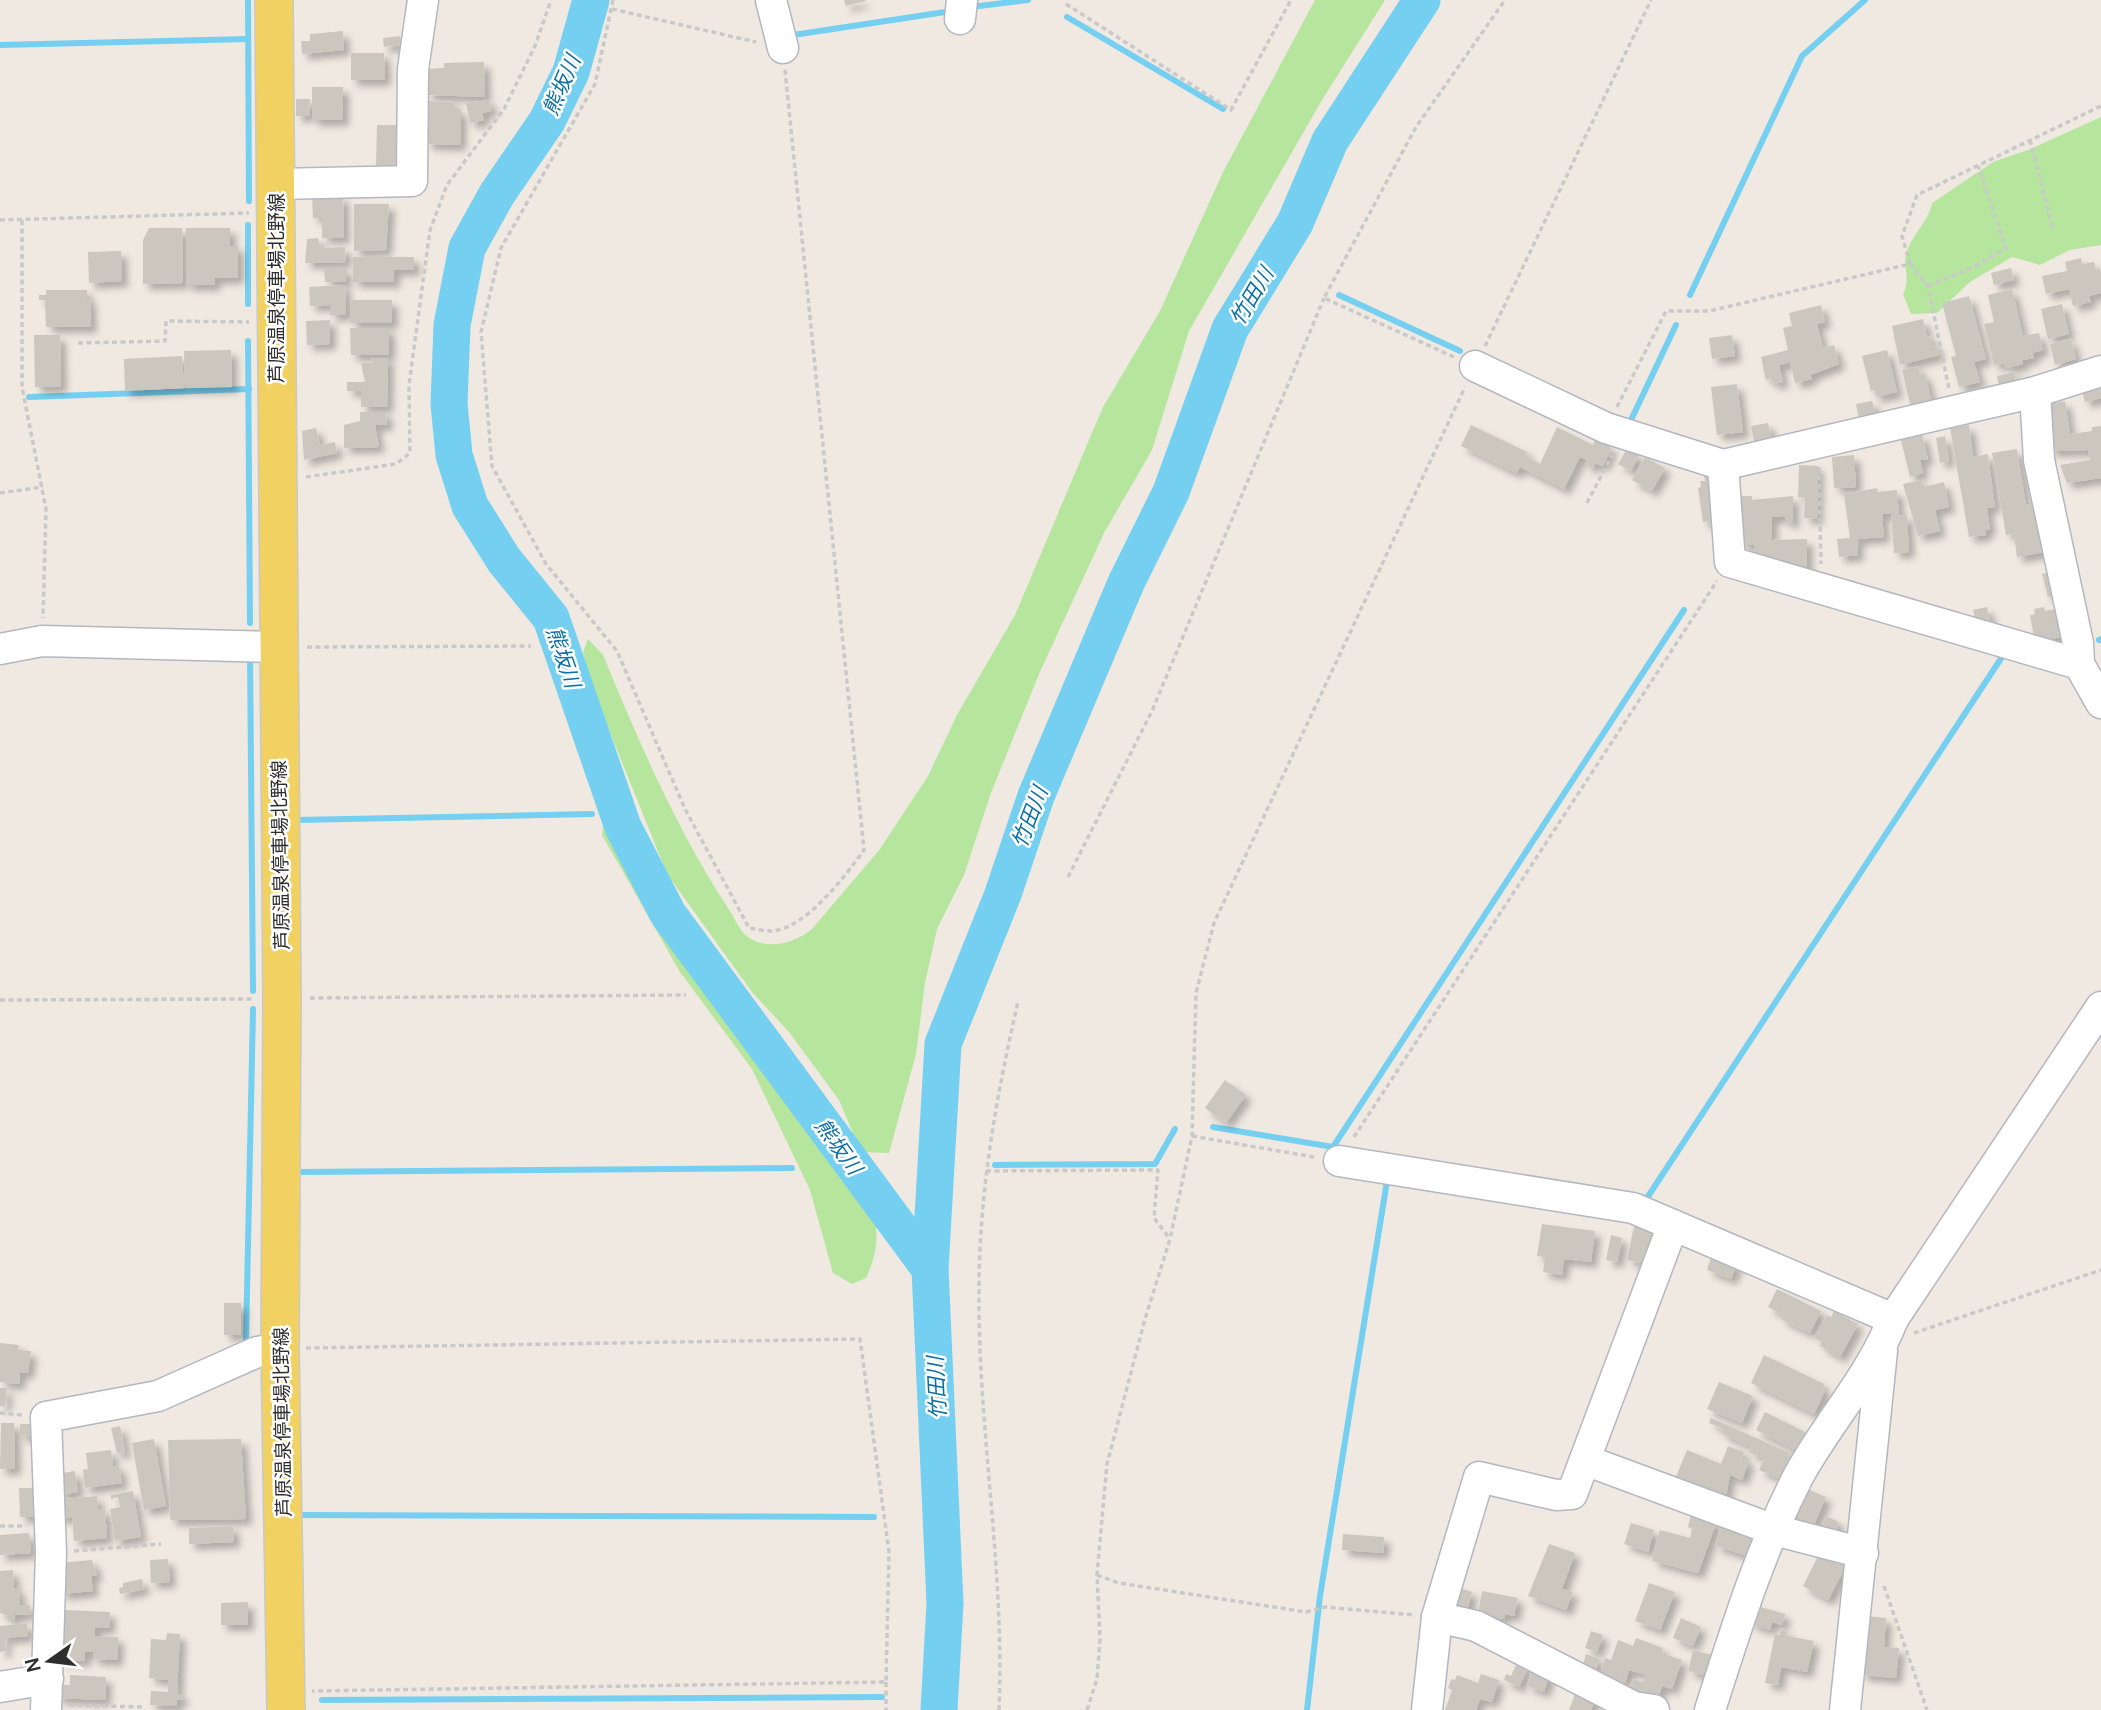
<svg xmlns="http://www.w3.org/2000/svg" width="2101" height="1710" font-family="Manrope,'Noto Sans JP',sans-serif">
<defs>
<filter id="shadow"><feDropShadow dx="6" dy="6" stdDeviation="3.5" flood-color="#0004"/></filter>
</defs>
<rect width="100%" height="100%" fill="#efe9e1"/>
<g fill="#b6e59e">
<path d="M 1315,0 L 1385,0 L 1322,100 L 1189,331 L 1152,450 L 1104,533 L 1039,674 L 991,793 L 964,875 L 937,929 L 925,983 L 916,1054 L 889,1153 L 861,1152 L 839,1100 L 789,1032 L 752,992 L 667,874 L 593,690 L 583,653 L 588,639 L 603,655 C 639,742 678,833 730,911 C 735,919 740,932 748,937 C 768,951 795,943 812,929 L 880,849 L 928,776 L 957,715 L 1015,615 L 1103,407 L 1160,311 L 1223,172 Z"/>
<path d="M 2101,117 L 2101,245 L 2070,250 L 2040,265 L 2012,257 L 1970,282 L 1937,313 L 1911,314 L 1903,294 C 1911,280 1903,269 1906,255 C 1911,235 1928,223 1932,203 L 1993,162 L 2028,150 Z"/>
<path d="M 604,818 L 610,821 L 623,838 L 644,888 L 687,955 L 868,1203 C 881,1228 878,1253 866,1278 L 852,1284 L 833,1273 L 810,1190 L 752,1069 L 680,972 L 602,835 Z"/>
</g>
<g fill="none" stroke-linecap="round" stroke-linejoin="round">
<g stroke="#75cff0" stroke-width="6">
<polyline points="248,0 249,201"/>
<polyline points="971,7 1028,0"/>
<polyline points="1067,17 1223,109"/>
<polyline points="793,35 952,11"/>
<polyline points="0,45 248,39"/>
<polyline points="248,225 248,304"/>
<polyline points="1339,295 1460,351"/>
<polyline points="1690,295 1802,56 1865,0"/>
<polyline points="248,341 250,623"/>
<polyline points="29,397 249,389"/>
<polyline points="1631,420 1676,325"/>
<polyline points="2099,640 2101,639"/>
<polyline points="250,655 253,991"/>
<polyline points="297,820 592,814"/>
<polyline points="1213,1127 1333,1147 1684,610"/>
<polyline points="995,1165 1155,1164 1175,1129"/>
<polyline points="300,1172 792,1168"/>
<polyline points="1639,1197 1647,1198 2002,657"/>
<polyline points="246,1340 253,1009"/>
<polyline points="299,1515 874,1517"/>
<polyline points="322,1700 882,1697"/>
<polyline points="1307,1710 1320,1596 1387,1181"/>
</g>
<g stroke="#75cff0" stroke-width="37">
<polyline points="591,0 571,72 547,121 497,194 467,248 452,325 449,404 454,455 470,506 504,560 551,618 623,827 668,914 930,1269"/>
<polyline points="939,1710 945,1603 930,1269 943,1044 1003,894 1036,796 1126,583 1171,492 1230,329 1295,223 1330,141 1422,0"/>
</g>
</g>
<g fill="#cbc7bf" filter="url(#shadow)">
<polygon points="844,0 865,0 866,1 846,6"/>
<polygon points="343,31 344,50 302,54 301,41 310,41 310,34"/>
<polygon points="400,36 401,45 384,47 383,38"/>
<polygon points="351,53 384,53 385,80 351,80"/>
<polygon points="484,62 485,97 427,95 426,69 444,68 444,63"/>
<rect x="312" y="87" width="31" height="33"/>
<polygon points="296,99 310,99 309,116 296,116"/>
<polygon points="490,100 491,111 482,113 484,120 470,123 466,103"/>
<polygon points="427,101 454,102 454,110 461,110 460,145 426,144"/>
<polygon points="377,125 397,125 396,145 402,145 401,167 376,166"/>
<polygon points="343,196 344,238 322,238 322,218 313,218 312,197"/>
<polygon points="354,204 389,204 386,250 354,251"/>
<polygon points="149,228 182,228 183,283 143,284 143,240"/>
<polygon points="186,228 230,228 230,246 238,246 238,278 214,278 215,285 186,285"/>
<polygon points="318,238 321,248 345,247 346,262 305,263 307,239"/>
<polygon points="121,251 122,281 89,283 88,252"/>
<polygon points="353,257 414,257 414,270 394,270 394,282 353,282"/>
<polygon points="2081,258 2082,264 2094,262 2097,273 2101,272 2101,293 2089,296 2091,302 2073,306 2069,289 2046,294 2042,276 2067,271 2065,262"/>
<polygon points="324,268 346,268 346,282 325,282"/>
<polygon points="2011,268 2014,280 1994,285 1991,273"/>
<polygon points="345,285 346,315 330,315 330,305 310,306 309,287"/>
<polygon points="2012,289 2023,336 2039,333 2043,350 2032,353 2034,358 2023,360 2023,364 2006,368 2004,363 1994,365 1984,324 1994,322 1988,295"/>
<polygon points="46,290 87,290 87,299 90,299 91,327 46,327 45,300 39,300 39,295 46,295"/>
<polygon points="1969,296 1986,359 1974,362 1980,382 1959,387 1951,357 1956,356 1942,303"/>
<rect x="350" y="300" width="42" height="23"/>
<polygon points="2062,304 2069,334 2048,339 2041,309"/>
<polygon points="1821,305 1825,322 1817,324 1823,348 1834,345 1839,364 1810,375 1812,379 1795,383 1790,362 1779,365 1783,382 1773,384 1772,378 1766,380 1761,357 1788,350 1783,328 1792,326 1789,313"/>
<polygon points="1923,319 1927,337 1931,336 1932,345 1936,345 1939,355 1900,365 1892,326"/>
<polygon points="330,320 330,344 307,345 306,321"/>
<polygon points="350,328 389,328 389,355 351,355"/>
<polygon points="34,335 60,335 61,387 35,387"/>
<polygon points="1732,335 1735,356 1712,359 1709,338"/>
<polygon points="2071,339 2076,359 2055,365 2050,344"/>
<polygon points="231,350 232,387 185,388 184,351"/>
<polygon points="1887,350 1897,392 1876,397 1875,390 1871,391 1862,356"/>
<polygon points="182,356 184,388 125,391 124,359"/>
<polygon points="373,358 388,358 387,407 361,407 361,391 347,391 347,382 365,382 361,363 372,363"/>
<polygon points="1918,366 1920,375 1925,374 1934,412 1913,417 1902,370"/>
<polygon points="2014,372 2018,393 2001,397 1997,376"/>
<polygon points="1737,384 1743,432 1717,435 1711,387"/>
<polygon points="2101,386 2101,398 2085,402 2082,391"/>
<polygon points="1872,401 1878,424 1861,428 1856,404"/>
<polygon points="2065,401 2070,434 2092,431 2092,427 2101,426 2101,478 2067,483 2060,465 2090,460 2088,450 2050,451 2042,405"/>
<polygon points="360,412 386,412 387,425 375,425 379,447 344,448 344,425 360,421"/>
<polygon points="1768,423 1774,447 1756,452 1751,426"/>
<polygon points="1471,425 1527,452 1525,456 1540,464 1557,427 1593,445 1595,440 1612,448 1603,466 1595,463 1592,468 1585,465 1587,460 1580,457 1564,489 1520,467 1516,473 1461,446"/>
<polygon points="1969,425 1973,457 1988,454 1995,507 1987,508 1990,530 1985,530 1986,535 1969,537 1950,428"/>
<polygon points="316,428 320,445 335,442 337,453 304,460 302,431"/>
<polygon points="1922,434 1928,459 1920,460 1923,473 1910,477 1901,440"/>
<polygon points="1945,436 1949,461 1940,463 1936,438"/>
<polygon points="1627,449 1639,456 1631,471 1618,464"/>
<polygon points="2017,449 2026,505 2042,503 2050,551 2017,557 2014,534 2006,535 1992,453"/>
<polygon points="1854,455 1856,487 1834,488 1832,457"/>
<polygon points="1645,457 1665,468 1652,491 1632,480"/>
<polygon points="1799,465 1818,466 1817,519 1804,518 1805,497 1798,497"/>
<polygon points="1714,474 1722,528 1712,529 1710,521 1703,522 1698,488 1701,487 1700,481 1705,481 1704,475"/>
<polygon points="1922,480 1924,487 1944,482 1949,507 1935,510 1940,531 1918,536 1903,484"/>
<polygon points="1877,488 1878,492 1897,490 1899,516 1907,515 1909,552 1894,553 1891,513 1882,514 1884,537 1857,539 1858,555 1839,557 1837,539 1850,538 1844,494"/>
<polygon points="1737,496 1752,496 1752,500 1793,496 1793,522 1786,523 1785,517 1772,517 1772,540 1807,539 1807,570 1781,570 1781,560 1754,560 1754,545 1741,545"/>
<polygon points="2055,571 2061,594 2048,597 2042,574"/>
<polygon points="1987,607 1991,625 1977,629 1973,610"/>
<polygon points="2044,607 2045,611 2061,608 2066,636 2035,642 2030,615 2035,614 2034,609"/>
<polygon points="1225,1080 1246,1095 1226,1123 1205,1108"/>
<polygon points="1542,1224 1595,1231 1591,1262 1564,1259 1562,1275 1543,1272 1545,1257 1537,1256"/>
<polygon points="1634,1226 1653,1230 1646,1264 1627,1260"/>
<polygon points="1611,1235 1622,1238 1617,1262 1606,1260"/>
<polygon points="1712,1254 1737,1264 1731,1279 1707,1270"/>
<polygon points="1777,1289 1821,1311 1810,1333 1781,1319 1783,1315 1768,1307"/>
<rect x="224" y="1303" width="17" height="32"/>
<polygon points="1834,1311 1858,1324 1840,1357 1820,1346 1822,1342 1814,1338 1827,1315 1831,1317"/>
<polygon points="0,1343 19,1345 18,1350 31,1351 28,1373 20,1372 19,1384 0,1382"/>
<polygon points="1764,1355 1824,1384 1822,1389 1825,1391 1814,1414 1751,1383"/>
<polygon points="1719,1382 1753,1396 1742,1423 1707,1409"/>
<polygon points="0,1388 7,1388 5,1407 0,1406"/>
<polygon points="1765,1412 1807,1433 1798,1451 1756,1430"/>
<polygon points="1711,1418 1790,1453 1788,1458 1794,1461 1785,1481 1759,1470 1764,1458 1749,1452 1751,1447 1721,1433 1723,1429 1709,1423"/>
<polygon points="1,1423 14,1423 15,1469 0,1469"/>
<polygon points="20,1424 36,1424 36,1435 20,1436"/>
<polygon points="120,1426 125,1452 117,1453 111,1428"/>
<polygon points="154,1439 166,1506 144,1510 132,1443"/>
<polygon points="241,1439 246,1519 170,1520 168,1440"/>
<polygon points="1728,1446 1744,1452 1742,1459 1749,1461 1742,1480 1730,1475 1726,1497 1675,1479 1687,1450 1721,1464"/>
<polygon points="111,1450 113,1467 119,1465 122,1483 85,1488 83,1470 88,1469 86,1453"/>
<polygon points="75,1471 78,1492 59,1495 56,1474"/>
<polygon points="19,1488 36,1488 36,1517 20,1517"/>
<polygon points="1805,1488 1826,1497 1811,1532 1786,1521"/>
<polygon points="133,1491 141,1537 115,1541 110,1509 120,1507 118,1497 111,1499 111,1495"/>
<polygon points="97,1496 98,1510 105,1509 107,1538 74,1541 72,1517 58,1518 56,1500"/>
<polygon points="1691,1514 1717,1521 1698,1573 1652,1561 1660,1530 1690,1538 1692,1529 1688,1527"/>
<polygon points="1826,1516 1839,1522 1833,1536 1820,1530"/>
<polygon points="1723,1519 1754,1537 1748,1556 1715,1546"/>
<polygon points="1631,1523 1654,1530 1648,1552 1624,1544"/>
<polygon points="233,1526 234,1542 189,1544 189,1528"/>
<polygon points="29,1533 31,1553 0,1555 0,1535"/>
<polygon points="1343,1534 1384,1537 1383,1553 1342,1550"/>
<polygon points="1549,1544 1575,1553 1562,1589 1573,1592 1566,1610 1528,1596"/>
<polygon points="1819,1554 1841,1557 1838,1564 1845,1568 1828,1600 1803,1586"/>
<polygon points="168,1559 170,1582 151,1583 150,1560"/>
<polygon points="92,1560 97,1575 91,1576 93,1591 61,1594 58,1563"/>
<polygon points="13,1570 14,1589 19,1588 20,1605 30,1605 31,1614 15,1615 15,1620 8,1620 8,1616 0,1613 0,1571"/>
<polygon points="142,1579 144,1589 120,1594 119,1588 123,1587 123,1583"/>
<polygon points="1649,1583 1675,1592 1660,1630 1635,1621"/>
<polygon points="1457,1587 1472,1592 1467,1610 1452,1606"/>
<polygon points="1482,1591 1518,1598 1514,1616 1505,1614 1504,1619 1478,1614"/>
<polygon points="248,1602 248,1625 221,1625 221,1603"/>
<polygon points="1754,1605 1785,1614 1782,1625 1772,1622 1770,1630 1749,1623"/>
<polygon points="65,1610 110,1612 109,1628 95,1628 95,1636 118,1637 117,1660 93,1659 93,1652 85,1652 85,1661 62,1659"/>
<polygon points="1866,1616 1886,1618 1884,1647 1899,1648 1896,1678 1861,1675"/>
<polygon points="1681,1618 1701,1627 1693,1646 1673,1638"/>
<polygon points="27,1623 28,1636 5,1638 6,1651 0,1652 0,1626"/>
<polygon points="1781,1629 1787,1631 1787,1636 1814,1641 1807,1672 1781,1667 1778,1685 1765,1683 1775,1634 1780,1635"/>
<polygon points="1591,1631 1603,1635 1597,1652 1585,1648"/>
<polygon points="167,1633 180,1634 177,1694 183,1694 182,1700 177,1700 177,1706 150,1705 151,1691 168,1692 168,1680 149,1678 151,1639 166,1640"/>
<polygon points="1636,1638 1663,1648 1661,1653 1682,1660 1672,1689 1662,1686 1657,1702 1628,1692 1633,1679 1643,1682 1646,1675 1629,1670 1625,1683 1600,1674 1605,1658 1611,1660 1618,1640 1633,1646"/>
<polygon points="1693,1650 1716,1656 1711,1677 1688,1671"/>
<polygon points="1586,1654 1600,1659 1595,1672 1582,1668"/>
<polygon points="1518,1661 1528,1666 1519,1687 1504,1680 1506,1674 1511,1676"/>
<polygon points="1533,1667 1550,1673 1544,1692 1527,1686"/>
<polygon points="1481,1674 1499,1680 1492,1702 1480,1699 1476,1710 1445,1710 1452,1690 1448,1688 1451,1679 1455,1680 1457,1675 1478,1683"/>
<polygon points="70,1675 106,1677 105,1700 56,1698 56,1685 70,1685"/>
<polygon points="1577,1689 1596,1697 1591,1710 1569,1710"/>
</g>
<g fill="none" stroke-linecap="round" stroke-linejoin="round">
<defs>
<g id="minor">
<polyline points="771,0 783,48"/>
<polyline points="960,19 962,0"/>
<polyline points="277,184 412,181 413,69 423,0"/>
<polyline points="1475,366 1606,428 1723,465 2035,392 2101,371"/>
<polyline points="2035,392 2039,460 2078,643 2079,664"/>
<polyline points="1723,465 1730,562 2079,664 2101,703"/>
<polyline points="0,649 42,641 277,647"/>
<polyline points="1339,1161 1633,1208 1893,1319"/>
<polyline points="1585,1460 1774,1530 1863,1553"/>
<polyline points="1437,1617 1476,1626 1634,1707 1654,1710"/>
<polyline points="0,1687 48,1679"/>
<polyline points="46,1710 51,1553 46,1417 158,1396 257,1352 280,1348"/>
<polyline points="1427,1710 1437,1617 1479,1477 1556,1495 1572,1494 1673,1225"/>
<path d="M 1710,1710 C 1736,1629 1760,1550 1799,1475 C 1828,1422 1871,1376 1893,1319 L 2101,1007"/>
<polyline points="1845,1710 1882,1351"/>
</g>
<polyline id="major" points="274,0 282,999 280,1348 286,1710"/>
</defs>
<use href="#minor" stroke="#b4b7c1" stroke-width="33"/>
<use href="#major" stroke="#c9c9c9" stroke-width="40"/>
<g stroke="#c9c9c9" stroke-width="3.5" stroke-dasharray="5 3.5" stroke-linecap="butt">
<path d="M 613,0 L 595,84 L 501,248 L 481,332 L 492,466 L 546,564 L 617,651 L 685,809 L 749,928 C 756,929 764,931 771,931 C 805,930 846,875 864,850 L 785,70"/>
<polyline points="1066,4 1231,110 1291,0"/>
<polyline points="612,9 756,42"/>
<polyline points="2030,140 2053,229"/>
<polyline points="0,220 249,213"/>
<polyline points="22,220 22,387 46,509 43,618"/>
<polyline points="1910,264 1928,286 1949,389"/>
<polyline points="1928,286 1978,265 2006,248 1978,166"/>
<polyline points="78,343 165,341 166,321 249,322"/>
<polyline points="1485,346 1651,0"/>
<polyline points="1454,357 1324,298 1416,127 1505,0"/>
<polyline points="1617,407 1666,311 1709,311 1910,264 1902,236 1917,195 2101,106"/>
<polyline points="1819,467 1821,564"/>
<polyline points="306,477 396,464 410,453 409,385 430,230 447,185 504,109 535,46 551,0"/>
<polyline points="0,493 43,487"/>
<polyline points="1587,503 1612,455"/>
<polyline points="307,647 531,646"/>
<polyline points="1068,877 1152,711 1324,298"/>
<polyline points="310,998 686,995"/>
<polyline points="0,1000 253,999"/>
<polyline points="1192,1136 1314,1157"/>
<polyline points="1354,1137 1717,581"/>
<polyline points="986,1171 1158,1170 1154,1218 1170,1239"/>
<polyline points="1914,1333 2101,1270"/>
<polyline points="306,1348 860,1339 889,1552 886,1682 312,1691"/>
<polyline points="0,1413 23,1415"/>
<polyline points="0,1526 26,1526"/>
<polyline points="74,1551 161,1544"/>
<polyline points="1097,1575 1119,1583 1306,1612 1326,1607 1414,1615"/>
<polyline points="1884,1586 1927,1710"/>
<polyline points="886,1682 886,1710"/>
<polyline points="69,1705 143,1707"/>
<path d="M 999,1710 C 1005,1570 978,1431 979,1291 C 979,1193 996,1097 1018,1002"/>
<polyline points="1087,1710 1097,1679 1100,1639 1097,1574 1107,1464 1145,1319 1170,1239 1192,1136 1196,993 1214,923 1465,387"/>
</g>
<use href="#minor" stroke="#fff" stroke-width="30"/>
<use href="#major" stroke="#f2d163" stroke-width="37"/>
</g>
<g text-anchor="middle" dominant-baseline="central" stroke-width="5" stroke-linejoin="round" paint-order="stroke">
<g font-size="19" fill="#2e2e2e" stroke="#fff">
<text transform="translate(276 288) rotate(-90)">芦原温泉停車場北野線</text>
<text transform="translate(280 855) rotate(-91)">芦原温泉停車場北野線</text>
<text transform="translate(282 1422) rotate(-91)">芦原温泉停車場北野線</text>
</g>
<g font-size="21" font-style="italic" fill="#0d6fa3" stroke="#fff">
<text transform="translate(561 85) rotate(-67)">熊坂川</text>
<text transform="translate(1251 296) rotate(-59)">竹田川</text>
<text transform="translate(564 657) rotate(71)">熊坂川</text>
<text transform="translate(1029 817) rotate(-69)">竹田川</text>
<text transform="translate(839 1146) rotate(54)">熊坂川</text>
<text transform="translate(936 1388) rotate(-93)">竹田川</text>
</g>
</g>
<g transform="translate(49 1661) rotate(256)" stroke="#ffffff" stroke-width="5" paint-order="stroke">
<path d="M0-5L12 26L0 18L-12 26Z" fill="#2e2e2e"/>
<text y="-10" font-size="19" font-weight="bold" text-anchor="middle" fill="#2e2e2e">N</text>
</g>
</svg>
